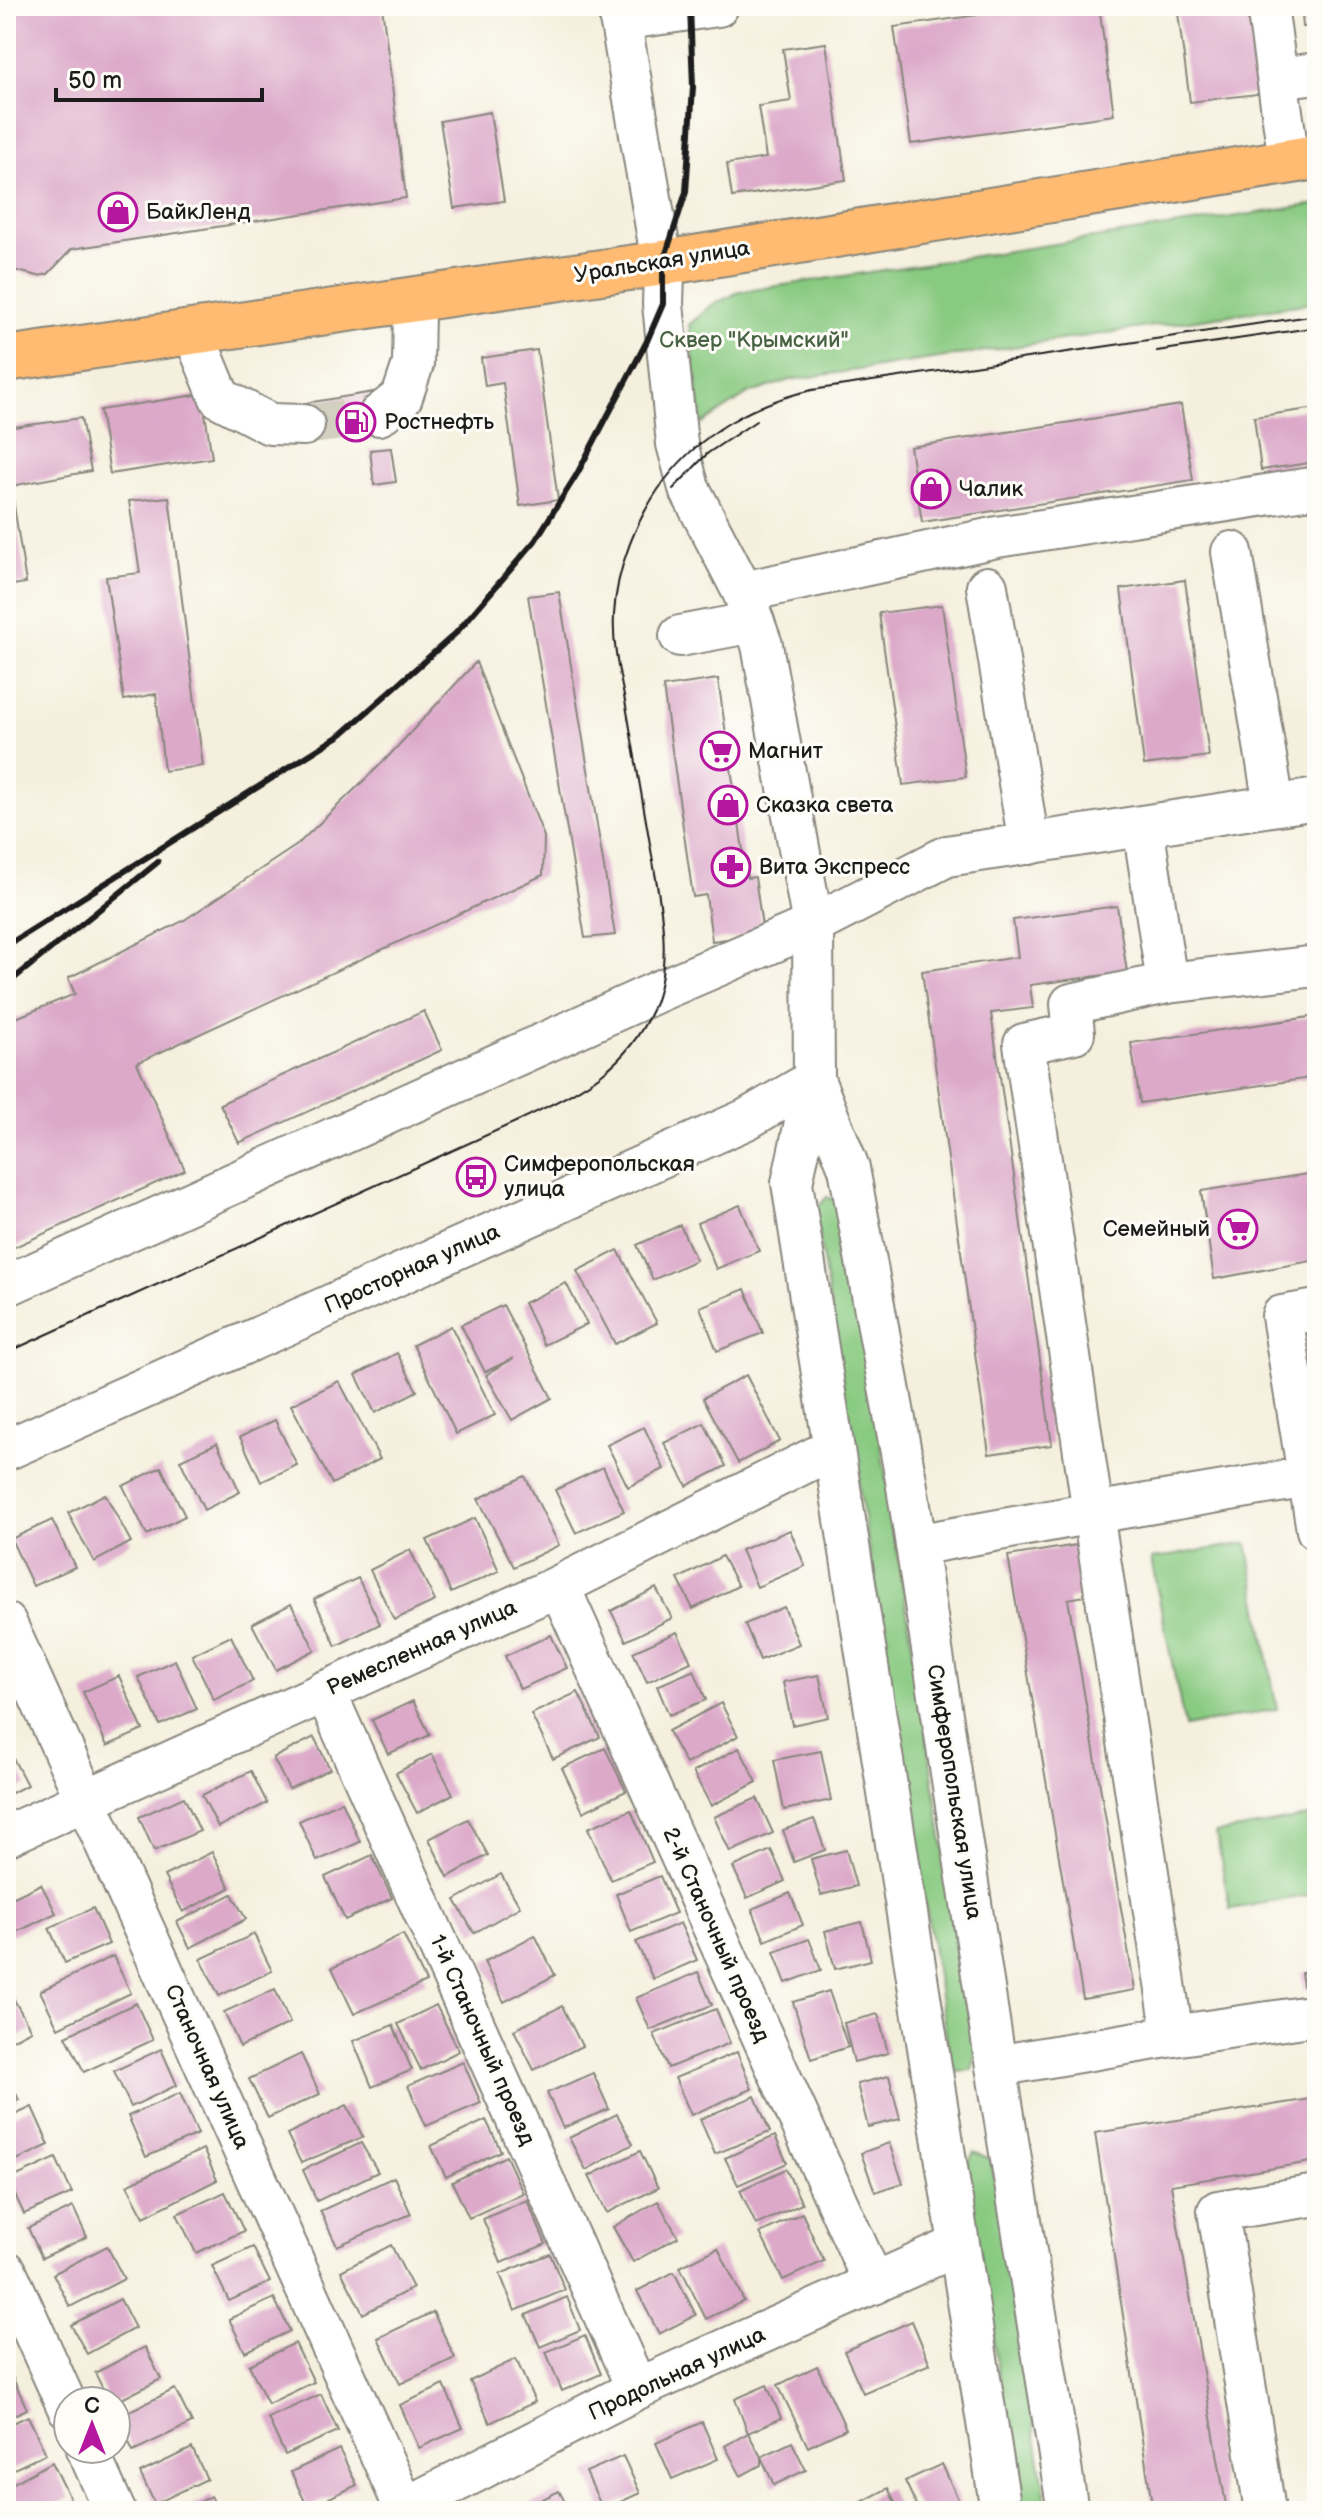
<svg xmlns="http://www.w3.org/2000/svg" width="1323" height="2517" font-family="'Balsamiq Sans',sans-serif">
<rect width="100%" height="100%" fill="#fdfcf7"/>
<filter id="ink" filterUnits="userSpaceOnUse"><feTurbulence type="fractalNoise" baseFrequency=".0125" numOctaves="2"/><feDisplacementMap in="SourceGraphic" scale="16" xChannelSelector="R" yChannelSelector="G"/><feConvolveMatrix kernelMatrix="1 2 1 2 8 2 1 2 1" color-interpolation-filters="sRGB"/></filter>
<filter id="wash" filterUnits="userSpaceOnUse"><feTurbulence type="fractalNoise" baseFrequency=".006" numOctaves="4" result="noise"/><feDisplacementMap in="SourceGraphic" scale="32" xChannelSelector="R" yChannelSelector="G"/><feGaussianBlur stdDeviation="1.8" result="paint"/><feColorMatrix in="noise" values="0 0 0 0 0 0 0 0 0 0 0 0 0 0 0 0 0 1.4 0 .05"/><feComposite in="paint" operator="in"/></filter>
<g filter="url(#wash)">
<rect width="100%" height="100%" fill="#f5f0de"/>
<g fill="#89ca81" stroke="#52734e" stroke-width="2">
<polygon points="1317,204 1317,302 790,380 748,394 702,424 689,325 712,305 739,292"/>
<polygon points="827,1197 843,1203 976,2054 972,2070 956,2071 950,2059 815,1210"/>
<polygon points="1247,1543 1277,1709 1185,1727 1151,1559"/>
<polygon points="1308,1817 1317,1872 1317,1894 1230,1909 1216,1833"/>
<polygon points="974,2152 991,2159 1048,2511 1020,2511 966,2165"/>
</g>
<g id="blocks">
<g fill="#dca9c9">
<polygon points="6,6 382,6 406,198 72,249 48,274 38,276 9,269 6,267"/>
<polygon points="1041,6 1099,6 1114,115 911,144 894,27"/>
<polygon points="1177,6 1255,6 1266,93 1190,102"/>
<polygon points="1301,6 1317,6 1317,26 1303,27"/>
<polygon points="826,43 846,180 732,197 727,164 766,158 758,106 791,101 783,49"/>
<polygon points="490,112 504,201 454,208 440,121"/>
<polygon points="537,350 558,500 520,506 503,383 485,386 481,358"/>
<polygon points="374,392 379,425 305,436 300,404"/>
<polygon points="202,394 212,458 110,474 100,410"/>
<polygon points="1181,405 1193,480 922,522 910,447"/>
<polygon points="1317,408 1317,462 1261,470 1254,417"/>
<polygon points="81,418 91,471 11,486 26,583 6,586 6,428"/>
<polygon points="391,448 396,482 374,485 370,450"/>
<polygon points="169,497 203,766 164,771 156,694 124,700 106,577 140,573 129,501"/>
<polygon points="1185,580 1209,756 1144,765 1121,589"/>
<polygon points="559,592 615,935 585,938 528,596"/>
<polygon points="942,605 966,777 903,785 879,613"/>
<polygon points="476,662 544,837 543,875 137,1063 185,1170 6,1251 6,1022 75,994 68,978 183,921 297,845 384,761"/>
<polygon points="718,679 747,878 755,877 763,934 712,941 706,895 693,897 663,687"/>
<polygon points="1117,906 1127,972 1030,985 1033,1008 991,1013 1052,1445 989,1454 922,971 1018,957 1013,920"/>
<polygon points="424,1011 442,1050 239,1143 220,1104"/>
<polygon points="1317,1016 1317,1077 1140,1103 1131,1043"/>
<polygon points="1308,1174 1317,1227 1317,1260 1214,1279 1201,1191"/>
<polygon points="740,1205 759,1251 716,1269 697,1223"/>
<polygon points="680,1225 696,1260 653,1280 637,1245"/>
<polygon points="618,1250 657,1323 615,1344 577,1271"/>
<polygon points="566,1283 587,1324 544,1345 524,1303"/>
<polygon points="745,1289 763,1333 717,1351 700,1307"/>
<polygon points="503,1305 552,1398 512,1420 486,1375 514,1358 485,1372 461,1325"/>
<polygon points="451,1326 495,1415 456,1434 413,1345"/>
<polygon points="397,1353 417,1391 375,1413 356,1375"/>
<polygon points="746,1375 780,1441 738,1463 703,1398"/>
<polygon points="339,1381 380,1459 332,1484 291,1405"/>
<polygon points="275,1420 297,1465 261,1482 240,1437"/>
<polygon points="704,1423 726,1466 687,1486 664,1443"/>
<polygon points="644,1427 664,1469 628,1487 607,1445"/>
<polygon points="217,1443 240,1492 204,1510 180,1460"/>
<polygon points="161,1467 185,1516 147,1535 123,1486"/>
<polygon points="603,1467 624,1511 576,1533 555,1490"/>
<polygon points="525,1476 559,1545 514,1567 478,1499"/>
<polygon points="105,1494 131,1542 94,1562 68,1513"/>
<polygon points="475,1518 499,1571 451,1593 427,1540"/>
<polygon points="52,1520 75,1567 33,1586 11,1539"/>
<polygon points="790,1530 805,1566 757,1587 741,1550"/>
<polygon points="1077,1545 1085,1596 1068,1599 1135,1990 1083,1999 1008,1556"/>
<polygon points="410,1550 435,1601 394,1620 370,1570"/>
<polygon points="722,1556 738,1586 693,1609 678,1579"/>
<polygon points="358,1578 380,1624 336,1646 314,1599"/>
<polygon points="656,1588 672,1618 626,1641 611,1611"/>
<polygon points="291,1604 315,1650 276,1670 252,1624"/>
<polygon points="784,1607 799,1644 760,1660 745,1624"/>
<polygon points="677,1632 691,1662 647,1682 633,1652"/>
<polygon points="551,1635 567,1668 520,1689 505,1656"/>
<polygon points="231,1636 253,1681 214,1700 192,1655"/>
<polygon points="175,1660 197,1709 160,1725 138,1677"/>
<polygon points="694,1670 706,1700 669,1715 657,1686"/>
<polygon points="819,1675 828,1717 792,1725 783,1682"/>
<polygon points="119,1676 143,1730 107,1746 83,1692"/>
<polygon points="578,1692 600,1737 553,1759 531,1714"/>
<polygon points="413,1701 430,1735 388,1754 372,1720"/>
<polygon points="721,1703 738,1736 686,1764 668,1731"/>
<polygon points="314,1737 330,1769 289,1789 273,1758"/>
<polygon points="6,1745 27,1785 6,1796"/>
<polygon points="605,1748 626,1791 583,1812 562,1768"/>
<polygon points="739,1748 757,1782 711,1806 693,1772"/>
<polygon points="821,1751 831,1800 784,1810 774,1760"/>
<polygon points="432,1754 453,1794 417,1813 396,1773"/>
<polygon points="251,1771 267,1803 218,1827 202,1795"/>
<polygon points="184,1797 200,1831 154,1851 139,1817"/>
<polygon points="757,1798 773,1833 730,1852 714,1817"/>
<polygon points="342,1801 360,1842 317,1861 299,1821"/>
<polygon points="631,1810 653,1862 611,1880 588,1828"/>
<polygon points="468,1819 488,1855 448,1877 429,1839"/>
<polygon points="814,1819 825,1850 794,1862 783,1830"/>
<polygon points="771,1850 785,1881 747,1898 733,1867"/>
<polygon points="846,1850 856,1886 821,1895 811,1859"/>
<polygon points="212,1852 230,1888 183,1912 164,1876"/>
<polygon points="372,1855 392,1898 345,1920 325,1877"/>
<polygon points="501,1874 520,1907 474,1933 455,1900"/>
<polygon points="660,1876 676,1913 631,1932 616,1894"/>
<polygon points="41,1884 56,1913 11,1935 6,1926 6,1901"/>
<polygon points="790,1893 803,1925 765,1941 752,1909"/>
<polygon points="232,1894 246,1919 190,1948 177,1922"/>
<polygon points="93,1908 109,1944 65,1963 49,1928"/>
<polygon points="862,1922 871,1960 835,1969 825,1931"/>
<polygon points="680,1923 697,1960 653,1979 636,1942"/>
<polygon points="254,1934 272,1971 219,1996 201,1959"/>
<polygon points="403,1934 426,1982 354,2014 332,1968"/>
<polygon points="535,1935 555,1975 504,2002 484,1962"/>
<polygon points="809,1939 821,1970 786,1983 774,1952"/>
<polygon points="113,1956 131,1993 58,2028 40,1991"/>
<polygon points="1317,1971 1317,1988 1304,1990 1301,1973"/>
<polygon points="698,1972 712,2005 650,2030 636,1998"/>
<polygon points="275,1989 290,2023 240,2047 224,2012"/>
<polygon points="829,1991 848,2047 811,2059 793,2002"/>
<polygon points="12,1996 31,2030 6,2043 6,1999"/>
<polygon points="136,2003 153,2040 84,2072 66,2036"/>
<polygon points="436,2005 459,2051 421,2070 398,2024"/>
<polygon points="562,2006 582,2046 534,2070 514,2030"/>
<polygon points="716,2009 730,2043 668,2068 654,2034"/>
<polygon points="878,2014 888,2053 854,2062 844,2023"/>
<polygon points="393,2025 412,2070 372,2087 353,2041"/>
<polygon points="161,2049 177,2085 131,2107 114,2071"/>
<polygon points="737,2052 752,2089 691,2115 675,2078"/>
<polygon points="301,2054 320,2094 268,2118 249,2079"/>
<polygon points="463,2062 481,2103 426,2126 408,2086"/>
<polygon points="6,2072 19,2100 6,2106"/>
<polygon points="593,2073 609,2109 563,2128 547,2093"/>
<polygon points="889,2076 900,2119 868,2127 857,2084"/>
<polygon points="180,2093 198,2134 146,2157 128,2116"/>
<polygon points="755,2096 770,2132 715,2154 700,2119"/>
<polygon points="1317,2098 1317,2161 1171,2185 1227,2511 1153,2511 1095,2133"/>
<polygon points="347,2105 363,2137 301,2163 287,2134"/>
<polygon points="32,2107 49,2145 6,2165 6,2119"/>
<polygon points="617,2114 633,2144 586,2170 569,2138"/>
<polygon points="486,2120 501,2151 446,2177 431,2146"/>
<polygon points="775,2136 787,2163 738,2185 725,2158"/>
<polygon points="361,2143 378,2172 317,2201 303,2170"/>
<polygon points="889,2143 903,2183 875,2192 861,2153"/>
<polygon points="203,2149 217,2180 144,2217 127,2185"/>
<polygon points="640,2151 658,2188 607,2213 589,2176"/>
<polygon points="506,2156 523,2193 469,2218 452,2182"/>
<polygon points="56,2158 72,2193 24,2214 8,2180"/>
<polygon points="786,2169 802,2204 756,2225 740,2190"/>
<polygon points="394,2177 411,2214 337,2246 320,2211"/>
<polygon points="225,2192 244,2231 196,2253 177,2214"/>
<polygon points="527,2200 546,2244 501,2263 483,2219"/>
<polygon points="658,2201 678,2237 633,2262 613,2227"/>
<polygon points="73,2207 87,2237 42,2258 28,2228"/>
<polygon points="802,2213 824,2261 783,2280 760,2233"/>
<polygon points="391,2245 413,2288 363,2314 341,2271"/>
<polygon points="107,2246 124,2279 70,2307 53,2274"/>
<polygon points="253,2247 270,2282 229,2301 212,2266"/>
<polygon points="718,2248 744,2301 706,2319 680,2267"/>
<polygon points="550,2254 565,2290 515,2311 500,2274"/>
<polygon points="674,2272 696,2315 659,2334 637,2291"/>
<polygon points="567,2297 580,2330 540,2347 526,2315"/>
<polygon points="274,2298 290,2331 245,2352 229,2319"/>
<polygon points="120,2299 135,2328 87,2354 71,2325"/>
<polygon points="433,2312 455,2358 400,2384 378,2338"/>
<polygon points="912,2321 930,2364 863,2393 844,2351"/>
<polygon points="585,2335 601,2374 562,2391 546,2352"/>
<polygon points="295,2343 314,2382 268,2404 249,2365"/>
<polygon points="145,2347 161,2379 118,2401 109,2401 95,2373"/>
<polygon points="516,2359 535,2402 490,2423 470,2381"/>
<polygon points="6,2363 27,2409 6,2419"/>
<polygon points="817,2366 846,2429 808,2447 778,2385"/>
<polygon points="444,2385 463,2428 419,2448 400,2405"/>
<polygon points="767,2385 781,2418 748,2433 735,2399"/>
<polygon points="175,2389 192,2423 133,2451 117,2417"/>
<polygon points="321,2394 338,2431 285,2455 268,2418"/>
<polygon points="28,2416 46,2454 10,2471 6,2462 6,2426"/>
<polygon points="702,2422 718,2459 672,2479 656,2443"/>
<polygon points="748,2433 761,2457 792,2442 806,2470 774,2485 761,2457 761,2465 741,2476 725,2446"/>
<polygon points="192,2448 207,2479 155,2504 140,2473"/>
<polygon points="339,2449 357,2485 308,2508 291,2472"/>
<polygon points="623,2456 640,2493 603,2510 586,2472"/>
<polygon points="52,2462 70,2498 43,2511 6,2511 6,2487"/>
<polygon points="942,2464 962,2508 955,2511 919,2511 905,2481"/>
<polygon points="888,2488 899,2511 859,2511 856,2505"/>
<polygon points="559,2491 570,2511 518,2511"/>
<polygon points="211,2496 219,2511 183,2511"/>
</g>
</g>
</g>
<g filter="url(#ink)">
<use href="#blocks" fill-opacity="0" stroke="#88867d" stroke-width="2"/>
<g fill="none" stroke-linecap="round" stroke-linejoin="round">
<polyline stroke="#d4d0c1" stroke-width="40" stroke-dasharray="40 20" stroke-linecap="butt" points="304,425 379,415"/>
<defs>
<g id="minor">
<polyline points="618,6 664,274 663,304 677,444 689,488 743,592 762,645 813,925 814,1080 792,1183 1001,2511"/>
<polyline points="1267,6 1289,161"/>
<polyline points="620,20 718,6"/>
<polyline points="1278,78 1317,73"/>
<polyline points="197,342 220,398 270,424 304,425"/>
<polyline points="379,415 402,397 413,364 414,310"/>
<polyline points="1232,552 1274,805"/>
<polyline points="987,587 1029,844"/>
<polyline points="743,592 997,537 1317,487"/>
<polyline points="680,636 754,622"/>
<polyline points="1167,983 1317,966"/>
<polyline points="814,1080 849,1168 906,1480 996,2066 1068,2511"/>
<polyline points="6,1286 659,991 813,925 947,856 1317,799"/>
<polyline points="1317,1310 1282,1316 1317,1530"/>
<polyline points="6,1450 747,1119 814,1080"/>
<polyline points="916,1545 1093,1513 1024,1044 1074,1033 1071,1004 1167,983 1143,826"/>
<polyline points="559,1586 874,2284"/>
<polyline points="6,1623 406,2511"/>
<polyline points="325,1691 637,2389"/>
<polyline points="6,1836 559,1586 832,1449"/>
<polyline points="1173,2036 1093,1513 1308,1477"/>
<polyline points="996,2066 1173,2036 1317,2015"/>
<polyline points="6,2271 68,2408"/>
<polyline points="87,2449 115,2511"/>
<polyline points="399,2511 637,2389 959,2245"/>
<polyline points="1265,2511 1218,2211 1317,2195"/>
</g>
<polyline id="major" points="6,359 663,263 1317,157"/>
</defs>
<use href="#minor" stroke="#88867d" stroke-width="44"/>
<use href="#major" stroke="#88867d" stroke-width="48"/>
<use href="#minor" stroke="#fff" stroke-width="40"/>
<use href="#major" stroke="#febb71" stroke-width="44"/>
<g stroke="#1c1c1c" stroke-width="2">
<polyline points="1157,351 1317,327"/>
<polyline points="673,489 708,453 756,421"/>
<path d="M 6,1353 L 520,1120 C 578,1091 624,1072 652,1010 C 671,968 663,917 655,873 C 646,819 636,765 627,711 C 621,680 612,647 614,615 C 616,569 637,517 665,480 C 701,433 754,403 812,390 L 1317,315"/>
</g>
<g stroke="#1c1c1c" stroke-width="6">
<polyline points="6,946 342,734 456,633 535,541 577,474 647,341 663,304 663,263 686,192 693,87 690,6"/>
<polyline points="6,985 158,862"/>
</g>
</g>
</g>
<defs>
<symbol id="shop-ring" viewBox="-11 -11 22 22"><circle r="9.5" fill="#fdfcf7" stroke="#b5179e" stroke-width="1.5"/><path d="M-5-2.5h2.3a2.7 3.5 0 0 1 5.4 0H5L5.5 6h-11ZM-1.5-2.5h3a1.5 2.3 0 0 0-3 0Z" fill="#b5179e"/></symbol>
<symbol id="fuel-ring" viewBox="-11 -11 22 22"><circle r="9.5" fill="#fdfcf7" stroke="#b5179e" stroke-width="1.5"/><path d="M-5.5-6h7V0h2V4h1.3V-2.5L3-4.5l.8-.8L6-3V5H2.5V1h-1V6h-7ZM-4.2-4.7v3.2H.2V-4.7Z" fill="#b5179e"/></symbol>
<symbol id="supermarket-ring" viewBox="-11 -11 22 22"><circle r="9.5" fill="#fdfcf7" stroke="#b5179e" stroke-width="1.5"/><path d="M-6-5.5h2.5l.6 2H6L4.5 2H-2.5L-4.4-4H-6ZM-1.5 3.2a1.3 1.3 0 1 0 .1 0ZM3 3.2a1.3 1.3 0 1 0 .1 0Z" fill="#b5179e"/></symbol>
<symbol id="pharmacy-ring" viewBox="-11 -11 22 22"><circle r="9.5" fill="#fdfcf7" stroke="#b5179e" stroke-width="1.5"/><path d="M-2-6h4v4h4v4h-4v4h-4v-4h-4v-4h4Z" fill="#b5179e"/></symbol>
<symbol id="bus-ring" viewBox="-11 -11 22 22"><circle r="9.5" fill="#fdfcf7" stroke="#b5179e" stroke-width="1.5"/><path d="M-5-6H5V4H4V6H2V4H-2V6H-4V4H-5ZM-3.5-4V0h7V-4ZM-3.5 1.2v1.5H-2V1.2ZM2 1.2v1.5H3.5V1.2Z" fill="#b5179e"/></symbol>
</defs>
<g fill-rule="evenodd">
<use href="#shop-ring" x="96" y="190" width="44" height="44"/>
<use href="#fuel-ring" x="334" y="400" width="44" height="44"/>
<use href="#shop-ring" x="909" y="467" width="44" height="44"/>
<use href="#supermarket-ring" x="698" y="729" width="44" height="44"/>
<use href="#shop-ring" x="706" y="783" width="44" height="44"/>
<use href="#pharmacy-ring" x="709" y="845" width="44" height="44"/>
<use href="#bus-ring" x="454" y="1155" width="44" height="44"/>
<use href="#supermarket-ring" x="1216" y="1207" width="44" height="44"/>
</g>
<g text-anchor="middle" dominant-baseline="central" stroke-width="6" stroke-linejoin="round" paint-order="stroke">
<g font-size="22" fill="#1c1c1c" stroke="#fdfcf7" text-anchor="start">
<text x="146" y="212">БайкЛенд</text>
<text x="384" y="422">Ростнефть</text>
<text x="959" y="489">Чалик</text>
<text x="748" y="751">Магнит</text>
<text x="756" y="805">Сказка света</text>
<text x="759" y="867">Вита Экспресс</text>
<text x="504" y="1164">Симферопольская<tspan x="504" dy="25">улица</tspan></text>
<text x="1210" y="1229" text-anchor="end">Семейный</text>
</g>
<g font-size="22" fill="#1c1c1c" stroke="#fdfcf7">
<text transform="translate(662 262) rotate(-9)">Уральская улица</text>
<text transform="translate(412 1269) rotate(-24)">Просторная улица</text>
<text transform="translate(422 1648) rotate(-24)">Ремесленная улица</text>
<text transform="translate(954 1792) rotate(81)">Симферопольская улица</text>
<text transform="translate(716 1935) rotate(66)">2-й Станочный проезд</text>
<text transform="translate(482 2040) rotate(66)">1-й Станочный проезд</text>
<text transform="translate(207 2067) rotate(66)">Станочная улица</text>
<text transform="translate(677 2374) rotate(-25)">Продольная улица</text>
</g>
<g font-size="22" fill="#486244" stroke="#fdfcf7">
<text x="754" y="340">Сквер "Крымский"</text>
</g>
</g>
<rect width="1323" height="2517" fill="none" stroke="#fdfcf7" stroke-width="32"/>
<g transform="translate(92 2425)"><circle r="38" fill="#fdfcf7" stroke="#a3a29f" stroke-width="2"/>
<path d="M0-6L14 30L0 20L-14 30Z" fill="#b5179e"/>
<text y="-12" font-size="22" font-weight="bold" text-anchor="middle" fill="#1c1c1c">С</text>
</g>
<path d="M56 88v12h206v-12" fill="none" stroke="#1c1c1c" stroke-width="4"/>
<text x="68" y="88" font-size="24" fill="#1c1c1c" stroke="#fdfcf7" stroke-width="6" paint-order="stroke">50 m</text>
</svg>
